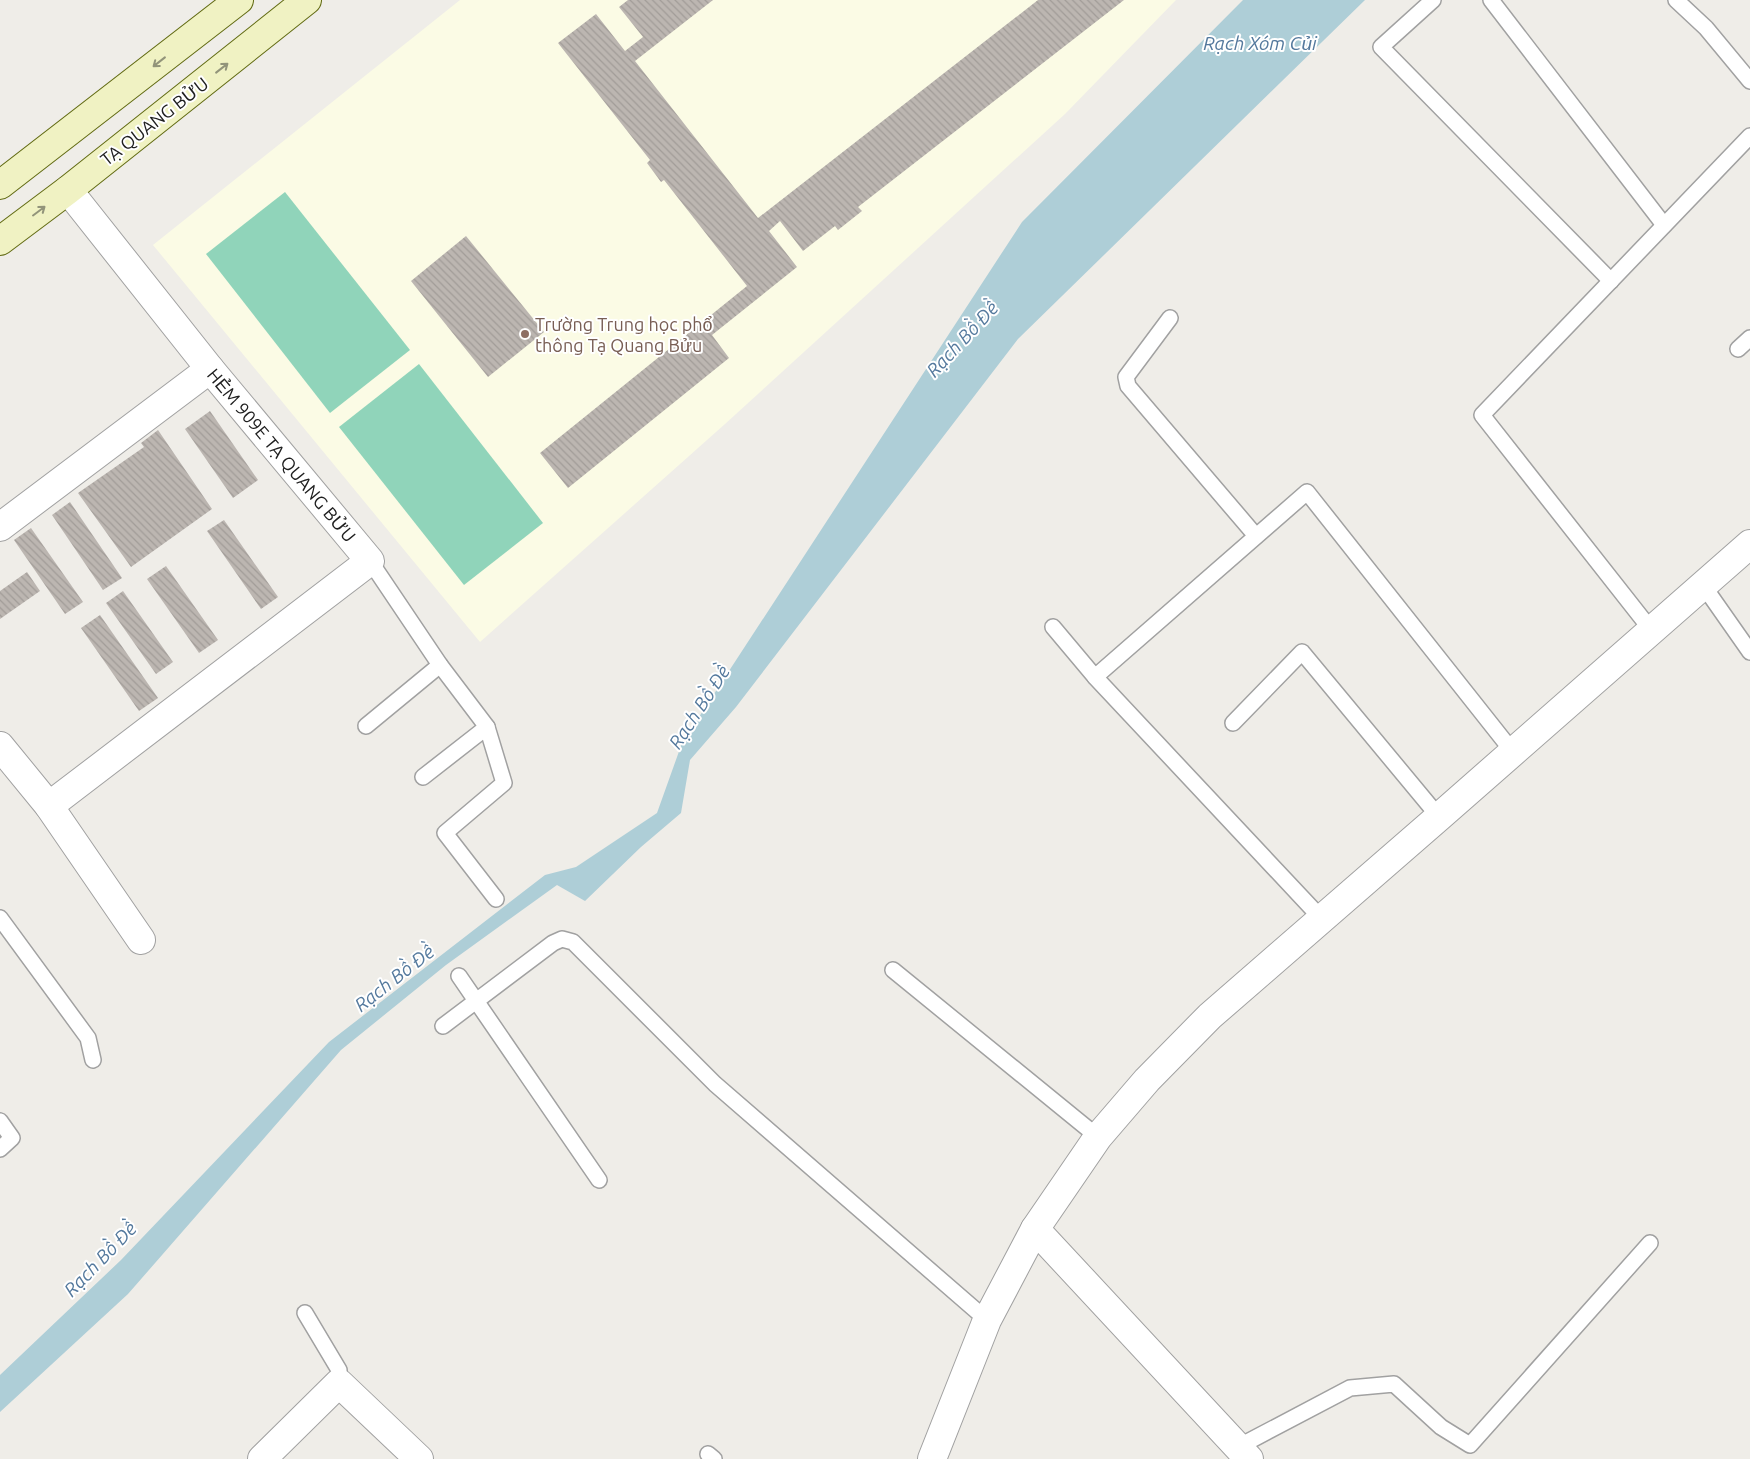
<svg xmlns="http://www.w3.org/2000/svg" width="1750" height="1459" font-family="Ubuntu,sans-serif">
<defs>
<pattern id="building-back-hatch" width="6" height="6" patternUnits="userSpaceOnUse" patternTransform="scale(1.25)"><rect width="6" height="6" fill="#bcb6b1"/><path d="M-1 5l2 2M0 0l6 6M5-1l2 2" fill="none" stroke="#a19c98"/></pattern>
</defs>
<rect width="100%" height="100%" fill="#efede8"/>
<polygon fill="#fbfbe5" points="460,0 1176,0 1065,114 725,424 480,642 153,245"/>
<g fill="#90d4ba">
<polygon points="285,192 410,350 330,413 206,254"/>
<polygon points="419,364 543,523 464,585 339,427"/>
</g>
<polygon fill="#aeced7" points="1243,0 1365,0 1018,339 736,707 690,760 681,813 641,847 585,901 557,885 446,965 341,1050 128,1294 0,1412 0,1375 121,1260 329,1042 545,875 576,867 657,813 682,743 1022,222"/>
<g fill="url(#building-back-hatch)">
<polygon points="628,0 713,0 635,61 758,218 1038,0 1124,0 858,207 862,211 838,230 835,226 803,251 780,221 769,231 797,267 712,335 729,358 568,488 540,453 747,286 664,180 661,182 647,163 650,160 558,43 596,14 625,51 643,37 619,7"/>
<polygon points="466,236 544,332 488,377 411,281"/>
<polygon points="210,411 258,480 233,498 185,429"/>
<polygon points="158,430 212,509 131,567 78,493 144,447 141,443"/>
<polygon points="70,502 122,578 103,590 52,515"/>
<polygon points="224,520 278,597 261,609 207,531"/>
<polygon points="31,528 83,602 65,614 14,540"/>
<polygon points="166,566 218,640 199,653 147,579"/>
<polygon points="27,572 40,591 0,619 0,591"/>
<polygon points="123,591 173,662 156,674 106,603"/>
<polygon points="100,615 158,698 139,711 81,628"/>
</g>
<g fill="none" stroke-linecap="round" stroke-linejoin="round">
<defs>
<g id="lane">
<polyline points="1433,0 1381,47 1611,281"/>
<polyline points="1491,0 1664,225"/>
<polyline points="1676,0 1706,28 1750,81"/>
<polyline points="1170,318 1126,377 1128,386 1256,536"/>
<polyline points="1738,349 1750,338"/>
<polyline points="370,561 440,665 487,727 504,783 445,833 496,899"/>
<polyline points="1703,585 1750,652"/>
<polyline points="1053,627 1095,677 1307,492 1513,752"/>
<polyline points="1652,631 1482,415 1750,136"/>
<polyline points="1095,677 1321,918"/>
<polyline points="1233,723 1302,652 1439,817"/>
<polyline points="366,726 440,665"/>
<polyline points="423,777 487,727"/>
<polyline points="0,918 88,1038 93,1060"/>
<polyline points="893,970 1098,1137"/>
<polyline points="459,976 599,1180"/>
<polyline points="443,1026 553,943 562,939 573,942 715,1084 987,1320"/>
<polyline points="0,1121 12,1138 0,1149"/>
<polyline points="305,1313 339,1370 339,1383"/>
<polyline points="1238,1447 1350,1388 1394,1384 1441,1427 1470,1445 1650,1243"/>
<polyline points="708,1454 714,1459"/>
</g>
<g id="street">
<polyline points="0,527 210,369"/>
<polyline points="0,746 49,806 141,940"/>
<polyline points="49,806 370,561 210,369 68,190"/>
<polyline points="1035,1229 1249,1459"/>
<polyline points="262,1459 339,1383 419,1459"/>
<polyline points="932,1459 987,1320 1035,1229 1098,1137 1147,1080 1210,1016 1439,817 1750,544"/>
</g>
<g id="secondary">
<polyline points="0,185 239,0"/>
<polyline points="0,241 68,190 307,0"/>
</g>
</defs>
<use href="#lane" stroke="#a1a1a1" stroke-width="18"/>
<use href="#street" stroke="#a1a1a1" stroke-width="30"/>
<use href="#secondary" stroke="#626b13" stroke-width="30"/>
<use href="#lane" stroke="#fff" stroke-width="15"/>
<use href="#street" stroke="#fff" stroke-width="28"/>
<use href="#secondary" stroke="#f0f2c3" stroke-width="28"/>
</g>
<defs><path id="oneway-shaft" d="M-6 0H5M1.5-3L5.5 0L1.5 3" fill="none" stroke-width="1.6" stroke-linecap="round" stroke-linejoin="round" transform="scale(1.25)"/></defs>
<g stroke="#92947a">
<use href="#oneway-shaft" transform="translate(159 62) rotate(142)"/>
<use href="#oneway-shaft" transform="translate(222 68) rotate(-38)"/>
<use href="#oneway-shaft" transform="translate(39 211) rotate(-37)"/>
</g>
<circle fill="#8d6e63" stroke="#fff" stroke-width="2" cx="525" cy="334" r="5"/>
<g text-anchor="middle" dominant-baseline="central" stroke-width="4" stroke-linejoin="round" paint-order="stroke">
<g font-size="18" fill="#202020" stroke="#fff">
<text transform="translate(154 121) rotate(-38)">TẠ QUANG BỬU</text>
<text transform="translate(282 455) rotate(50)">HẺM 909E TẠ QUANG BỬU</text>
</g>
<g font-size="18" fill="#785e54" stroke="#fff" text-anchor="start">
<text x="535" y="324">Trường Trung học phổ<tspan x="535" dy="21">thông Tạ Quang Bửu</tspan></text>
</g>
<g font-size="19" font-style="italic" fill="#54799d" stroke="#fff">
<text x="1260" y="43">Rạch Xóm Củi</text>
<text transform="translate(962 339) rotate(-47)">Rạch Bồ Đề</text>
<text transform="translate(699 707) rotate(-57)">Rạch Bồ Đề</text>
<text transform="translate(394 978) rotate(-38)">Rạch Bồ Đề</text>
<text transform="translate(100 1259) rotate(-46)">Rạch Bồ Đề</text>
</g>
</g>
</svg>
